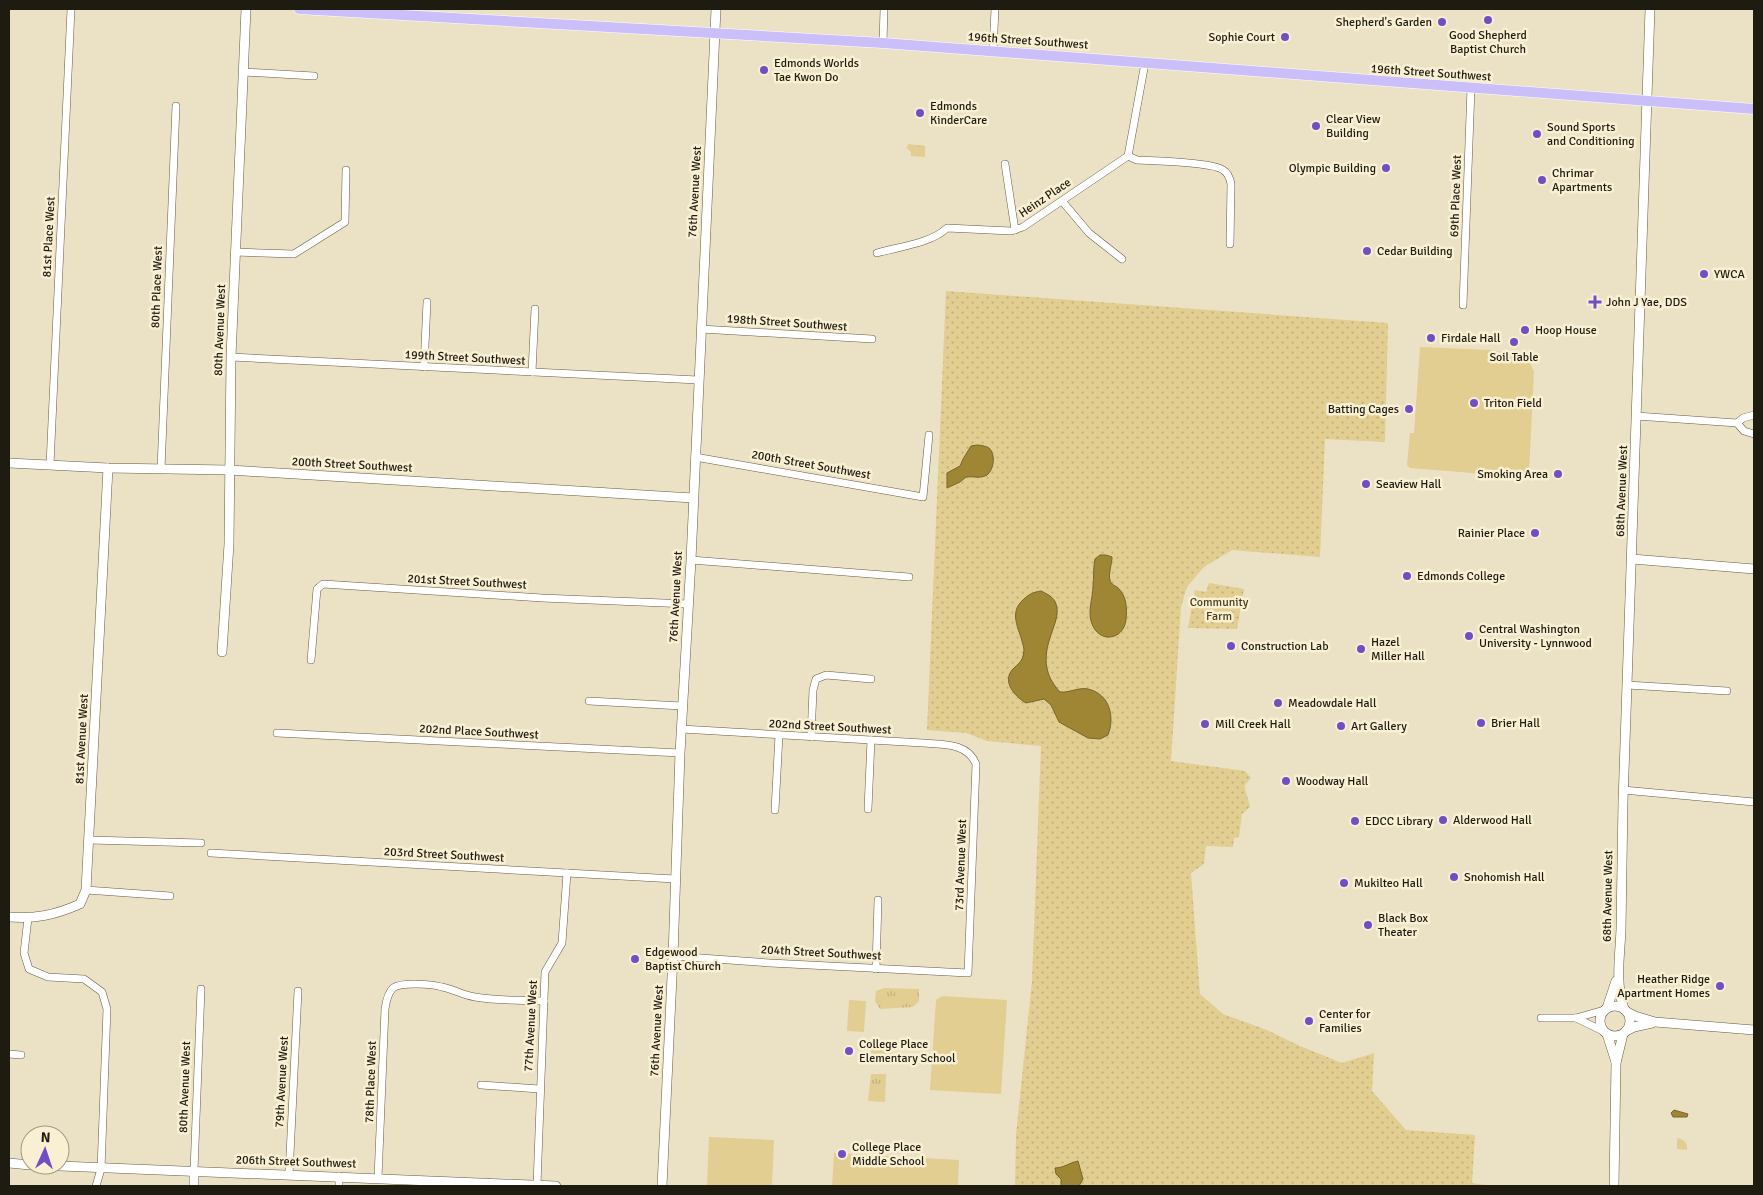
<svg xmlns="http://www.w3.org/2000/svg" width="1763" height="1195" font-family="Signika,sans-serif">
<defs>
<pattern id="grass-dots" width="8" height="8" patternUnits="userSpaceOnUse" patternTransform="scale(1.25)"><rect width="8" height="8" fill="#e2ce90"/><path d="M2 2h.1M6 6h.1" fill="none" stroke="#c1b07b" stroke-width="1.8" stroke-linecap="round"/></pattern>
<pattern id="park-tufts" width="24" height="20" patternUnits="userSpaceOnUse" patternTransform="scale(1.25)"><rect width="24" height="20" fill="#e2ce90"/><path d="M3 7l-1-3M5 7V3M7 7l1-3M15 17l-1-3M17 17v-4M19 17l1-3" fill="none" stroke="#c1b07b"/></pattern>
</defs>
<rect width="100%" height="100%" fill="#ebe2c6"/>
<g fill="url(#grass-dots)">
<path d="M 946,291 L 1388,323 L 1385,442 L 1325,439 L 1320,557 L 1232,550 L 1204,567 L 1187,587 L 1181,607 L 1171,761 L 1245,771 L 1251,778 L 1245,785 C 1245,794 1249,799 1250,807 L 1242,814 L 1239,837 L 1234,838 L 1233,847 L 1206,846 L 1204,864 L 1191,873 L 1200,994 L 1223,1014 L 1267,1030 L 1300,1046 L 1342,1063 L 1374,1053 L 1372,1091 L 1406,1130 L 1475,1135 L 1472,1183 L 1495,1186 L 1015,1186 L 1016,1135 L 1032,981 L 1041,746 L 987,741 L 966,733 L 927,730 Z"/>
<polygon points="1209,583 1244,589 1237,629 1188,628 1195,590 1206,592"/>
</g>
<g fill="url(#park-tufts)">
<polygon points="908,144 925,146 925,157 911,156 911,152 907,148"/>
<polygon points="884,988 919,989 919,1001 913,1007 880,1009 875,1001 876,991"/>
<polygon points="872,1042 893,1043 892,1058 871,1057"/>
<polygon points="871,1074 886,1074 885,1102 868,1101"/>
<path d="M 1677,1138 C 1684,1139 1688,1143 1687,1150 L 1677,1149 Z"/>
</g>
<g fill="#e2ce90">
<polygon points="1420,347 1491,350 1528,357 1534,372 1529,473 1522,477 1410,468 1407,465 1410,433 1414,433"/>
<polygon points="942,996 1007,1000 1001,1094 930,1090 936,1000"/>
<polygon points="849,1000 866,1001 864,1032 847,1031"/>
<polygon points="709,1137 774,1140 772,1186 707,1186"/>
<polygon points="834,1153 959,1160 958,1186 832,1186"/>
</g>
<g fill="#9f8634" stroke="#78662a">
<path d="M 977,445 C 981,445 985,446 989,448 C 996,454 994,470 987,475 C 981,479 973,476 966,477 L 960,482 L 947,488 L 947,473 L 960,466 L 963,459 L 971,446 Z"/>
<path d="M 1100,555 L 1106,555 L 1112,557 C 1112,564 1108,574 1110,580 C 1111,585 1115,585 1118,588 C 1127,596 1127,609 1126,620 C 1123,641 1099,643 1092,624 C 1087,612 1093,598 1093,586 C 1094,577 1093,568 1095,559 Z"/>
<path d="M 1041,591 C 1047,594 1054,597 1056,604 C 1060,615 1053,627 1050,638 C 1043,659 1045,676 1060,692 C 1069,693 1079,687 1088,689 C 1110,694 1115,717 1108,735 L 1100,739 L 1088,738 L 1059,722 L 1051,705 L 1044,699 L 1026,703 C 1017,698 1004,685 1010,673 C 1015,664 1023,665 1024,650 C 1022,632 1006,614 1024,599 C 1029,594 1034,592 1041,591 Z"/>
<polygon points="1674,1110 1688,1114 1687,1117 1673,1117 1671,1113"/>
<path d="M 1078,1161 L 1083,1179 L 1079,1186 L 1061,1186 L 1061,1179 L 1056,1174 L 1055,1168 C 1063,1168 1069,1163 1078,1161 Z"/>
</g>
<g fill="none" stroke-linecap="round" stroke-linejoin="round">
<defs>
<g id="minor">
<polyline points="883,43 884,9"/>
<polyline points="993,51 995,9"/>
<polyline points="244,72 314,76"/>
<path d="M 1128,156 L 1137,160 C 1153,161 1213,162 1223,170 C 1228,173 1230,178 1231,184 L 1230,244"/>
<polyline points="1005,164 1015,230"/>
<polyline points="1062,201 1089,233 1122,259"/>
<polyline points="235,252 294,254 345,222 346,170"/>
<path d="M 877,253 C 898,247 932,243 947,228 L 1011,231 L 1023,227 L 1128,156 L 1145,63"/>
<polyline points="1463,305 1471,88"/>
<polyline points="701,329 872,339"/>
<polyline points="231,357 698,380"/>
<polyline points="424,367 427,302"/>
<polyline points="532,372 535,309"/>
<polyline points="1636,416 1737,423 1743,418 1754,415"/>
<polyline points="1737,423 1744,431 1754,434"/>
<polyline points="695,457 923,497 929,435"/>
<polyline points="50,465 71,9"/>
<polyline points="161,469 176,106"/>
<polyline points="691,560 909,577"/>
<polyline points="311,660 317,589 323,584 542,598 688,604"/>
<polyline points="1627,685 1727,691"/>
<polyline points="589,701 682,706"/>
<polyline points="277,733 680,753"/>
<polyline points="811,737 813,690 816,679 826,675 871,679"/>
<polyline points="1623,790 1754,802"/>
<polyline points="868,809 871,740"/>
<polyline points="775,810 779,735"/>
<polyline points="89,840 201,843"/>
<polyline points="211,853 675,879"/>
<polyline points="86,890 170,896"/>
<polyline points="28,918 24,953 29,969 48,977 84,979 102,992 107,1009 101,1169 96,1186"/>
<path d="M 673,956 L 770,963 L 968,973 L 976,764 C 967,742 942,745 923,743 L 681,729"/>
<polyline points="876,969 878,900"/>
<polyline points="1541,1018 1576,1018 1604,1010"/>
<polyline points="1576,1018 1603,1031"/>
<polyline points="9,1054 21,1055"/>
<polyline points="481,1085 539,1089"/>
<polyline points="194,1171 201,989"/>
<polyline points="289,1175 298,991"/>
<path d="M 378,1178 L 385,1009 C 386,1002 388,993 393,988 C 402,982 431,984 442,987 C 453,989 462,995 475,997 C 497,1001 521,1000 544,1001"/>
<polyline points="537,1185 545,972 562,943 567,873"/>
<polyline points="339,1186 339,1176"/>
</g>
<g id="tertiary">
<polyline points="9,463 108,468 229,470 693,498"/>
<polyline points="1632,559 1754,569"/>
<polyline points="222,652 229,544 231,357 246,9"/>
<path d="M 9,917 C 36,919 55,915 80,904 L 86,890 L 108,468"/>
<circle cx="1615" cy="1021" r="15"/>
<polyline points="1607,1008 1616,981"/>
<path d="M 1624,1009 C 1615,982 1620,956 1621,929 C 1622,886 1622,844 1623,802 L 1650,9"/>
<polyline points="1627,1012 1635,1016 1655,1022 1754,1030"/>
<polyline points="1626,1031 1634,1027 1652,1023"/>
<polyline points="1607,1034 1616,1062"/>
<polyline points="9,1163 30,1165"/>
<polyline points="36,1165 556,1186"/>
<polyline points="194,1186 194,1171"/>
<polyline points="662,1186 673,956 680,753 691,560 716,9"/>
<polyline points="1614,1186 1616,1063 1623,1034"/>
</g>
<polyline id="primary" points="299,9 883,43 1754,109"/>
</defs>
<use href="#minor" stroke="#635b43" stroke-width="8"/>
<use href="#tertiary" stroke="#635b43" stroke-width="10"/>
<use href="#primary" stroke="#fff" stroke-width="11"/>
<use href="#minor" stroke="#fff" stroke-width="7"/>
<use href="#tertiary" stroke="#fff" stroke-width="9"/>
<use href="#primary" stroke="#cbbffa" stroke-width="10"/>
</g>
<g fill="#714ec7" stroke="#f9f0d3" stroke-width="2">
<circle cx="1488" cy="20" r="5"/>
<circle cx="1442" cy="22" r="5"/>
<circle cx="1285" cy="37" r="5"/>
<circle cx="764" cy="70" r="5"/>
<circle cx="920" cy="113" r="5"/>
<circle cx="1316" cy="126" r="5"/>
<circle cx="1537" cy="134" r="5"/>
<circle cx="1386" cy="168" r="5"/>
<circle cx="1542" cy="180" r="5"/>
<circle cx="1367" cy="251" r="5"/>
<circle cx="1704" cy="274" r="5"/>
<path d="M1592.5 294.5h5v5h5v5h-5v5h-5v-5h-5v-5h5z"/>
<circle cx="1525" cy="330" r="5"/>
<circle cx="1431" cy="338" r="5"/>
<circle cx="1514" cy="342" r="5"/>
<circle cx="1474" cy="403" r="5"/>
<circle cx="1409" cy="409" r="5"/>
<circle cx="1558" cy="474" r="5"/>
<circle cx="1366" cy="484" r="5"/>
<circle cx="1535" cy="533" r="5"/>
<circle cx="1407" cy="576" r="5"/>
<circle cx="1469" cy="636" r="5"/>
<circle cx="1231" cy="646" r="5"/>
<circle cx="1361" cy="649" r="5"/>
<circle cx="1278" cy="703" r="5"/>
<circle cx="1481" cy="723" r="5"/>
<circle cx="1205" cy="724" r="5"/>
<circle cx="1341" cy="726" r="5"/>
<circle cx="1286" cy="781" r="5"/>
<circle cx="1443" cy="820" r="5"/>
<circle cx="1355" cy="821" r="5"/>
<circle cx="1454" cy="877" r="5"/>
<circle cx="1344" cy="883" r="5"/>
<circle cx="1368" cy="925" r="5"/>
<circle cx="635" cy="959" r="5"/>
<circle cx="1720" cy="986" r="5"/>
<circle cx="1309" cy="1021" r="5"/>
<circle cx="849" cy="1051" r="5"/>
<circle cx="842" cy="1154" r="5"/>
</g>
<g text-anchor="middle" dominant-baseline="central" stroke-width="5" stroke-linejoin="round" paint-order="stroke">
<g font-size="12" fill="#1e1b11" stroke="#f9f0d3" text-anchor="start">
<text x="1432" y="22" text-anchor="end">Shepherd's Garden</text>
<text x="1488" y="35" text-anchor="middle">Good Shepherd<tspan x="1488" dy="14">Baptist Church</tspan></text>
<text x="1275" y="37" text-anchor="end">Sophie Court</text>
<text x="774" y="63">Edmonds Worlds<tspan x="774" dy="14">Tae Kwon Do</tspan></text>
<text x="930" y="106">Edmonds<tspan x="930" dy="14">KinderCare</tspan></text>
<text x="1326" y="119">Clear View<tspan x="1326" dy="14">Building</tspan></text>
<text x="1547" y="127">Sound Sports<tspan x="1547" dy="14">and Conditioning</tspan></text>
<text x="1376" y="168" text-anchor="end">Olympic Building</text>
<text x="1552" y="173">Chrimar<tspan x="1552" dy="14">Apartments</tspan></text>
<text x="1377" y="251">Cedar Building</text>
<text x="1714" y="274">YWCA</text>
<text x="1606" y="302">John J Yae, DDS</text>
<text x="1535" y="330">Hoop House</text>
<text x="1441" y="338">Firdale Hall</text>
<text x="1514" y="357" text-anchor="middle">Soil Table</text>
<text x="1484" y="403">Triton Field</text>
<text x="1399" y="409" text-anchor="end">Batting Cages</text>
<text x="1548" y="474" text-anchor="end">Smoking Area</text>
<text x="1376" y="484">Seaview Hall</text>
<text x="1525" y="533" text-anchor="end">Rainier Place</text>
<text x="1417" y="576">Edmonds College</text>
<text x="1479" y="629">Central Washington<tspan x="1479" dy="14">University - Lynnwood</tspan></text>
<text x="1371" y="642">Hazel<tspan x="1371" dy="14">Miller Hall</tspan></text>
<text x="1241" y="646">Construction Lab</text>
<text x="1288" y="703">Meadowdale Hall</text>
<text x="1491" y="723">Brier Hall</text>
<text x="1215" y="724">Mill Creek Hall</text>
<text x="1351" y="726">Art Gallery</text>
<text x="1296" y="781">Woodway Hall</text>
<text x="1453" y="820">Alderwood Hall</text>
<text x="1365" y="821">EDCC Library</text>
<text x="1464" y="877">Snohomish Hall</text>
<text x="1354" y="883">Mukilteo Hall</text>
<text x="1378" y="918">Black Box<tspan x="1378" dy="14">Theater</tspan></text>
<text x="645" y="952">Edgewood<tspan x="645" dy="14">Baptist Church</tspan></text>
<text x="1710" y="979" text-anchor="end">Heather Ridge<tspan x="1710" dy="14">Apartment Homes</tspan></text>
<text x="1319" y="1014">Center for<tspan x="1319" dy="14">Families</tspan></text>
<text x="859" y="1044">College Place<tspan x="859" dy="14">Elementary School</tspan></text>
<text x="852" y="1147">College Place<tspan x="852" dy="14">Middle School</tspan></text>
</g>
<g font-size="12" fill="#1e1b11" stroke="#f9f0d3">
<text transform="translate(1028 41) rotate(4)">196th Street Southwest</text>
<text transform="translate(1431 73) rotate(4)">196th Street Southwest</text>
<text transform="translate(695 192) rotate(-87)">76th Avenue West</text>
<text transform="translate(1456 196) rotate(-88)">69th Place West</text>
<text transform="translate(1045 198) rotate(-34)">Heinz Place</text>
<text transform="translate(49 237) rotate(-87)">81st Place West</text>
<text transform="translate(157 287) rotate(-88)">80th Place West</text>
<text transform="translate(787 323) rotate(4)">198th Street Southwest</text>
<text transform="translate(220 330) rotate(-88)">80th Avenue West</text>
<text transform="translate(465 358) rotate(3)">199th Street Southwest</text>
<text transform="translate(352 465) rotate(3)">200th Street Southwest</text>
<text transform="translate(811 465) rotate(10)">200th Street Southwest</text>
<text transform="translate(1622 491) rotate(-88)">68th Avenue West</text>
<text transform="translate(467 582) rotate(3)">201st Street Southwest</text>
<text transform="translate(676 597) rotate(-87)">76th Avenue West</text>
<text transform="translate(830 727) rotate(3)">202nd Street Southwest</text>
<text transform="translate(479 732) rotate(3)">202nd Place Southwest</text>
<text transform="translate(82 739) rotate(-87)">81st Avenue West</text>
<text transform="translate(444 855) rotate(3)">203rd Street Southwest</text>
<text transform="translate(961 865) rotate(-88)">73rd Avenue West</text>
<text transform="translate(1608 896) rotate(-89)">68th Avenue West</text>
<text transform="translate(821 953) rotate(3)">204th Street Southwest</text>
<text transform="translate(531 1026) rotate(-87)">77th Avenue West</text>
<text transform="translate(657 1031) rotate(-87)">76th Avenue West</text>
<text transform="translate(282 1082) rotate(-87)">79th Avenue West</text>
<text transform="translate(371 1082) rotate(-88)">78th Place West</text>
<text transform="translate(185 1087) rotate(-88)">80th Avenue West</text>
<text transform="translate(296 1162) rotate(2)">206th Street Southwest</text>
</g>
<g font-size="12" fill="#4a3f1c" stroke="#f9f0d3">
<text x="1219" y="602">Community<tspan x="1219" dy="14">Farm</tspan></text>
</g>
</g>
<rect width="1763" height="1195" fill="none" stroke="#1e1b11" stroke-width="20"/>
<g transform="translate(45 1150) rotate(3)"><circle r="24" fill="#f9f0d3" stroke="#a19b85"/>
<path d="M0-4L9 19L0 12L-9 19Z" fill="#714ec7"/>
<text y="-8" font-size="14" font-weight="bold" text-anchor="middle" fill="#1e1b11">N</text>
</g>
</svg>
